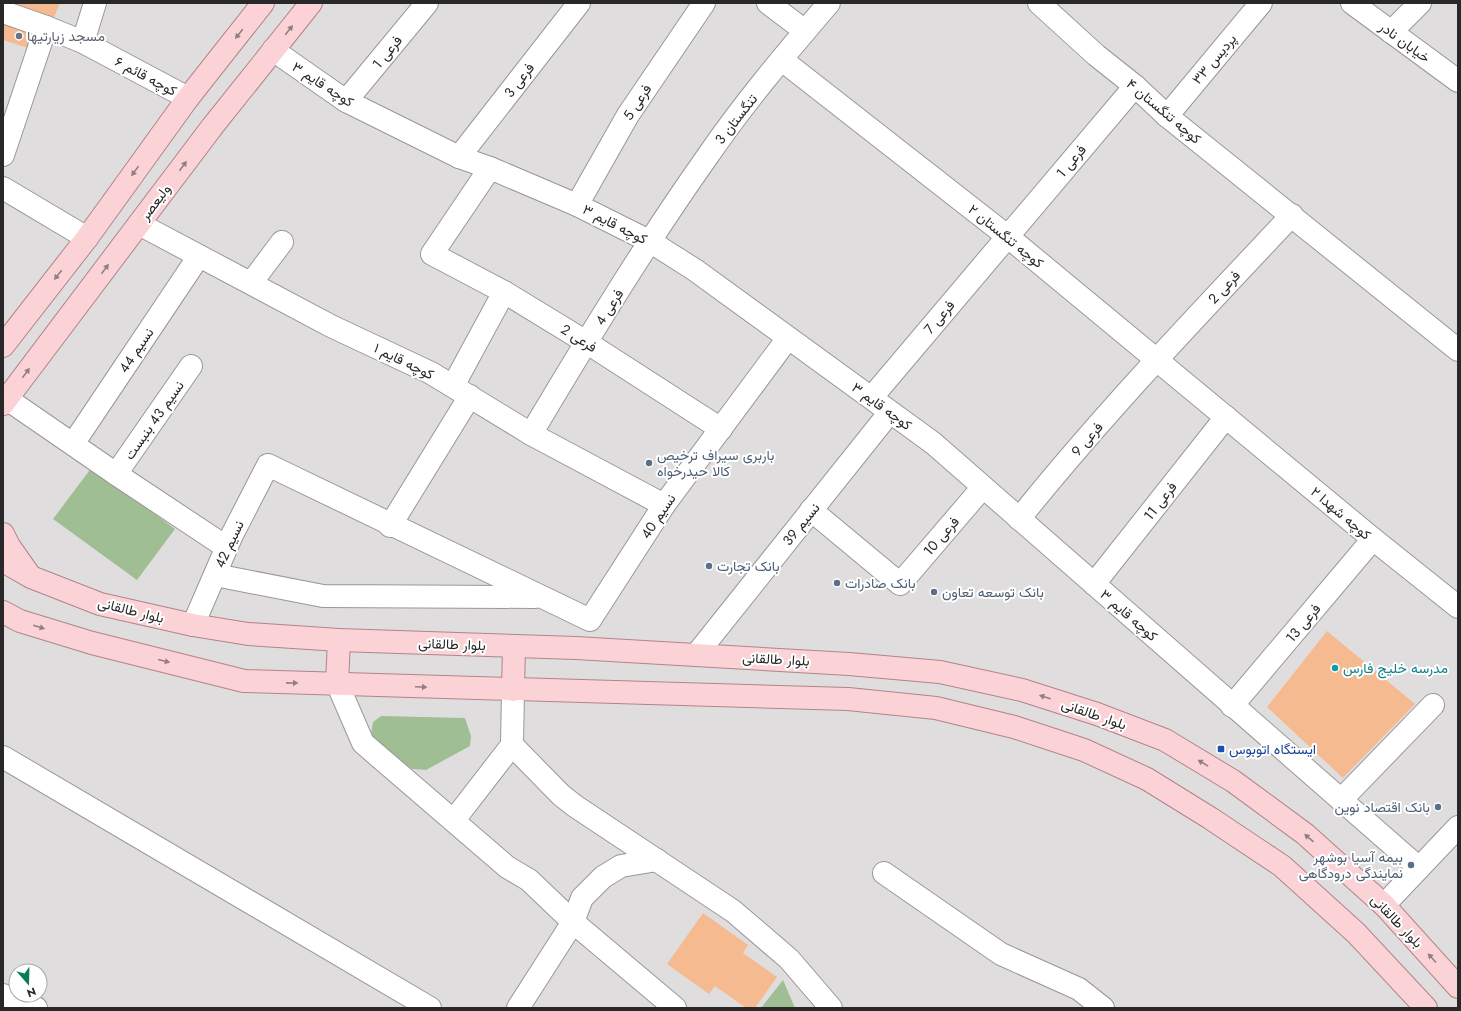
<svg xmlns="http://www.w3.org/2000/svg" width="1461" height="1011" font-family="Jost,Vazirmatn,sans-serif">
<rect width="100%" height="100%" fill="#e0dddf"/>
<g fill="#a0be93">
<polygon points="92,467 175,529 137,580 53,519"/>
<polygon points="381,716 465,718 471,736 470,746 426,770 412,769 378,744 371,734 373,722"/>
<polygon points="783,980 795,1008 761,1008"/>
</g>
<g fill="#f5ba90">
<polygon points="11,3 60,3 52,22 10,5"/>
<polygon points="3,23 36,33 31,49 3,40"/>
<polygon points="1327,631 1415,704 1343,778 1267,707"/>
<polygon points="703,913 748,945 743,953 777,977 755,1008 746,1008 715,986 709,994 667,964"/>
</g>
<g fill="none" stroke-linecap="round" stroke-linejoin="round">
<defs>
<g id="minor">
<polyline points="768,3 805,31"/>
<polyline points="1039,3 1096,55 1135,86 1167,116 1458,350"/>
<polyline points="1352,3 1458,81"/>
<polyline points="3,12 46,27"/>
<polyline points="1391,32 1420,3"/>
<polyline points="83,42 95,3"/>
<polyline points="273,50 346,101 459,157 490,168 577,205 651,242 695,270 933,443 1419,868"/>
<polyline points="782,60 1007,236 1373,539 1458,607"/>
<polyline points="346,101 427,3"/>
<polyline points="1167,116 1261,3"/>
<polyline points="3,155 46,27 83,42 188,98"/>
<polyline points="459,157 579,3"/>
<polyline points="490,168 432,254 504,292 586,342 721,429"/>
<polyline points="3,188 87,238"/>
<polyline points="577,205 628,115 704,3"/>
<polyline points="139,224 331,326 431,373 531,434 664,505"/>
<polyline points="251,283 282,242"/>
<polyline points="453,386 504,292"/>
<polyline points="872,397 1135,86"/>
<polyline points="7,399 116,474 226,547"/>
<path d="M 531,434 C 587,340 644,246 707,157 C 744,103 787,52 829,3"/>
<polyline points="73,444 199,256"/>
<polyline points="116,474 191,366"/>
<polyline points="811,510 900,584 983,487"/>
<path d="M 1019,519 C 1104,413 1199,314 1292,215"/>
<polyline points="390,526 470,396"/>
<polyline points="215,575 323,596 535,597"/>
<polyline points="1094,584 1226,417"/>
<polyline points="193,625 232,535 268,465 590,620 664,505 788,338"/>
<polyline points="696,655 890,412"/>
<polyline points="337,683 363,743 507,867 529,880 573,922 675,1008"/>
<polyline points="513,690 512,745 561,795 575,806 733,911 789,959 831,1008"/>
<polyline points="1232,706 1373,539"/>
<polyline points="3,757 430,1008"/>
<polyline points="1341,800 1433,705"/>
<polyline points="454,820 512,745"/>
<polyline points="884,873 1001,954 1079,989 1103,1008"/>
<polyline points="1384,905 1458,827"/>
<polyline points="3,995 36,1008"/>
<polyline points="518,1008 573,922 582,898 603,877 621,866 657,860"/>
</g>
<g id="major">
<polyline points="3,346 87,238 188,98 263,3"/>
<polyline points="3,404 212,127 311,3"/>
<polyline points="3,534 9,546 28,573"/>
<polyline points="3,561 31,577 100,604 193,625 248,634 339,640 576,648 849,664 940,672 1022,690 1097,714 1165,740 1233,781 1305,834 1384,905 1458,987"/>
<polyline points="3,612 20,621 92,643 244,681 848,699 936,708 1014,727 1084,750 1147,779 1210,818 1282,866 1356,933 1426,1008"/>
<polyline points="337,683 339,640"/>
<polyline points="513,690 514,647"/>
</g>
</defs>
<use href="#minor" stroke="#9a9799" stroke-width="24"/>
<use href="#major" stroke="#b08489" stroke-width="24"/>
<use href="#minor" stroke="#fff" stroke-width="22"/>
<use href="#major" stroke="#fbd3d7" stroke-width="22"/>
</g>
<defs><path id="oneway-solid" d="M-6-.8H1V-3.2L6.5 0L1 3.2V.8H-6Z"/></defs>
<g fill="#927e80">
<use href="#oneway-solid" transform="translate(289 30) rotate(-52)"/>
<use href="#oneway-solid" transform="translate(239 34) rotate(128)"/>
<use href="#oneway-solid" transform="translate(183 166) rotate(-53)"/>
<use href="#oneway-solid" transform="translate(135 171) rotate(126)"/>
<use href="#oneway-solid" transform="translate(105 269) rotate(-53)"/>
<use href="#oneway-solid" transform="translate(58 275) rotate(128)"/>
<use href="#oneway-solid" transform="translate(26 373) rotate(-53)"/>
<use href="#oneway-solid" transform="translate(39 627) rotate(17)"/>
<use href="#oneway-solid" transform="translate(164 661) rotate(14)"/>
<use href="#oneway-solid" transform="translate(292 683) rotate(1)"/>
<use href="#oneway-solid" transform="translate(421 687) rotate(2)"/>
<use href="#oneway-solid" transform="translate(1045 697) rotate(-162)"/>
<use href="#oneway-solid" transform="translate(1203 763) rotate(-149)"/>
<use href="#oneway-solid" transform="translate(1309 838) rotate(-139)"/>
<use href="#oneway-solid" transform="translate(1432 958) rotate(-132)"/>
</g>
<circle fill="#6b7280" stroke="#fff" stroke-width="1.5" cx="19" cy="36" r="4"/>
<g fill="#5c6f8a" stroke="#fff" stroke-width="1.5">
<circle cx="649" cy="463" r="4"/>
<circle cx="709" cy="566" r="4"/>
<circle cx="837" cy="583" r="4"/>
<circle cx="934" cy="592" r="4"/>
<circle cx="1438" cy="807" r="4"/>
<circle cx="1411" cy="865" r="4"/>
</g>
<circle fill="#0f9aa8" stroke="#fff" stroke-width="1.5" cx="1335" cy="668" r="4"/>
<rect fill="#1a4fb4" stroke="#fff" stroke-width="1.5" x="1217" y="745" width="8" height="8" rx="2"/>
<g text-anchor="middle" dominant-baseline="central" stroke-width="4" stroke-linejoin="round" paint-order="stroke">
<g font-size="14" fill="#5b616d" stroke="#fff" text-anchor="start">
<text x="27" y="36">مسجد زیارتیها</text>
</g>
<g font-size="14" fill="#292829" stroke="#fff">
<text transform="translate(1405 42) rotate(36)">خیابان نادر</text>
<text transform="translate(387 52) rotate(-51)">فرعی 1</text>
<text transform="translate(1214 59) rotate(-50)">پردیس ۳۳</text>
<text transform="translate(146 76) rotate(28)">کوچه قائم ۶</text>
<text transform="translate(519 80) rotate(-52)">فرعی 3</text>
<text transform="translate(323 84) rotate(33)">کوچه قایم ۳</text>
<text transform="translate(637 102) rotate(-57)">فرعی 5</text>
<text transform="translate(1164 111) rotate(40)">کوچه تنگستان ۴</text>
<text transform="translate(736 119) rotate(-52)">تنگستان 3</text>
<text transform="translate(1071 161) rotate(-50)">فرعی 1</text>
<text transform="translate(155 202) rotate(-53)">ولیعصر</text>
<text transform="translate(615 224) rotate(27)">کوچه قایم ۳</text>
<text transform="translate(1006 236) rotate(39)">کوچه تنگستان ۲</text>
<text transform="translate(1224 287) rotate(-47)">فرعی 2</text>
<text transform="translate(609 307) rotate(-57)">فرعی 4</text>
<text transform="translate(939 317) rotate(-50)">فرعی 7</text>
<text transform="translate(579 338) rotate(32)">فرعی 2</text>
<text transform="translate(136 350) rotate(-56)">نسیم 44</text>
<text transform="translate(404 361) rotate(26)">کوچه قایم ۱</text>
<text transform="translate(882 406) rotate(36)">کوچه قایم ۳</text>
<text transform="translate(154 420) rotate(-55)">نسیم 43 بنبست</text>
<text transform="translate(1087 439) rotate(-49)">فرعی 9</text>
<text transform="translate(1160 501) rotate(-52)">فرعی 11</text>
<text transform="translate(1341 513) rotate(40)">کوچه شهدا ۲</text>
<text transform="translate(658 516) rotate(-56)">نسیم 40</text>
<text transform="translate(801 524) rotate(-51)">نسیم 39</text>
<text transform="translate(941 536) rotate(-49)">فرعی 10</text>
<text transform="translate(229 544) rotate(-65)">نسیم 42</text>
<text transform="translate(131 610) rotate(14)">بلوار طالقانی</text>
<text transform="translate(1129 615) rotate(41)">کوچه قایم ۳</text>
<text transform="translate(1303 623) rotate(-50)">فرعی 13</text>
<text transform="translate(452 644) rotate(2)">بلوار طالقانی</text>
<text transform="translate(776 659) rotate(3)">بلوار طالقانی</text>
<text transform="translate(1094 714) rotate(19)">بلوار طالقانی</text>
<text transform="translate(1397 921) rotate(46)">بلوار طالقانی</text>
</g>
<g font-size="14" fill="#4e5e75" stroke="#fff" text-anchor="start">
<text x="657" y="455">باربری سیراف ترخیص<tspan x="657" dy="16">کالا حیدرخواه</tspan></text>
<text x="717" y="566">بانک تجارت</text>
<text x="845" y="583">بانک صادرات</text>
<text x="942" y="592">بانک توسعه تعاون</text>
<text x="1430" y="807" text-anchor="end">بانک اقتصاد نوین</text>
<text x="1403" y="857" text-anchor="end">بیمه آسیا بوشهر<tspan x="1403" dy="16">نمایندگی درودگاهی</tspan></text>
</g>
<g font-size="14" fill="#0d838f" stroke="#fff" text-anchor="start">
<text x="1343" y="668">مدرسه خلیج فارس</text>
</g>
<g font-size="14" fill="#164399" stroke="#fff" text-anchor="start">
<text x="1229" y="749">ایستگاه اتوبوس</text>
</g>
</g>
<rect width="1461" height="1011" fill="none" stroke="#292829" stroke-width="8"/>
<g transform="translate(28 983) rotate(160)"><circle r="19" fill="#ffffff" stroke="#a9a9a9"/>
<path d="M0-3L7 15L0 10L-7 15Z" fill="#0b7c58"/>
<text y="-6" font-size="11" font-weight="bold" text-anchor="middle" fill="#292829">N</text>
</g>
</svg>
